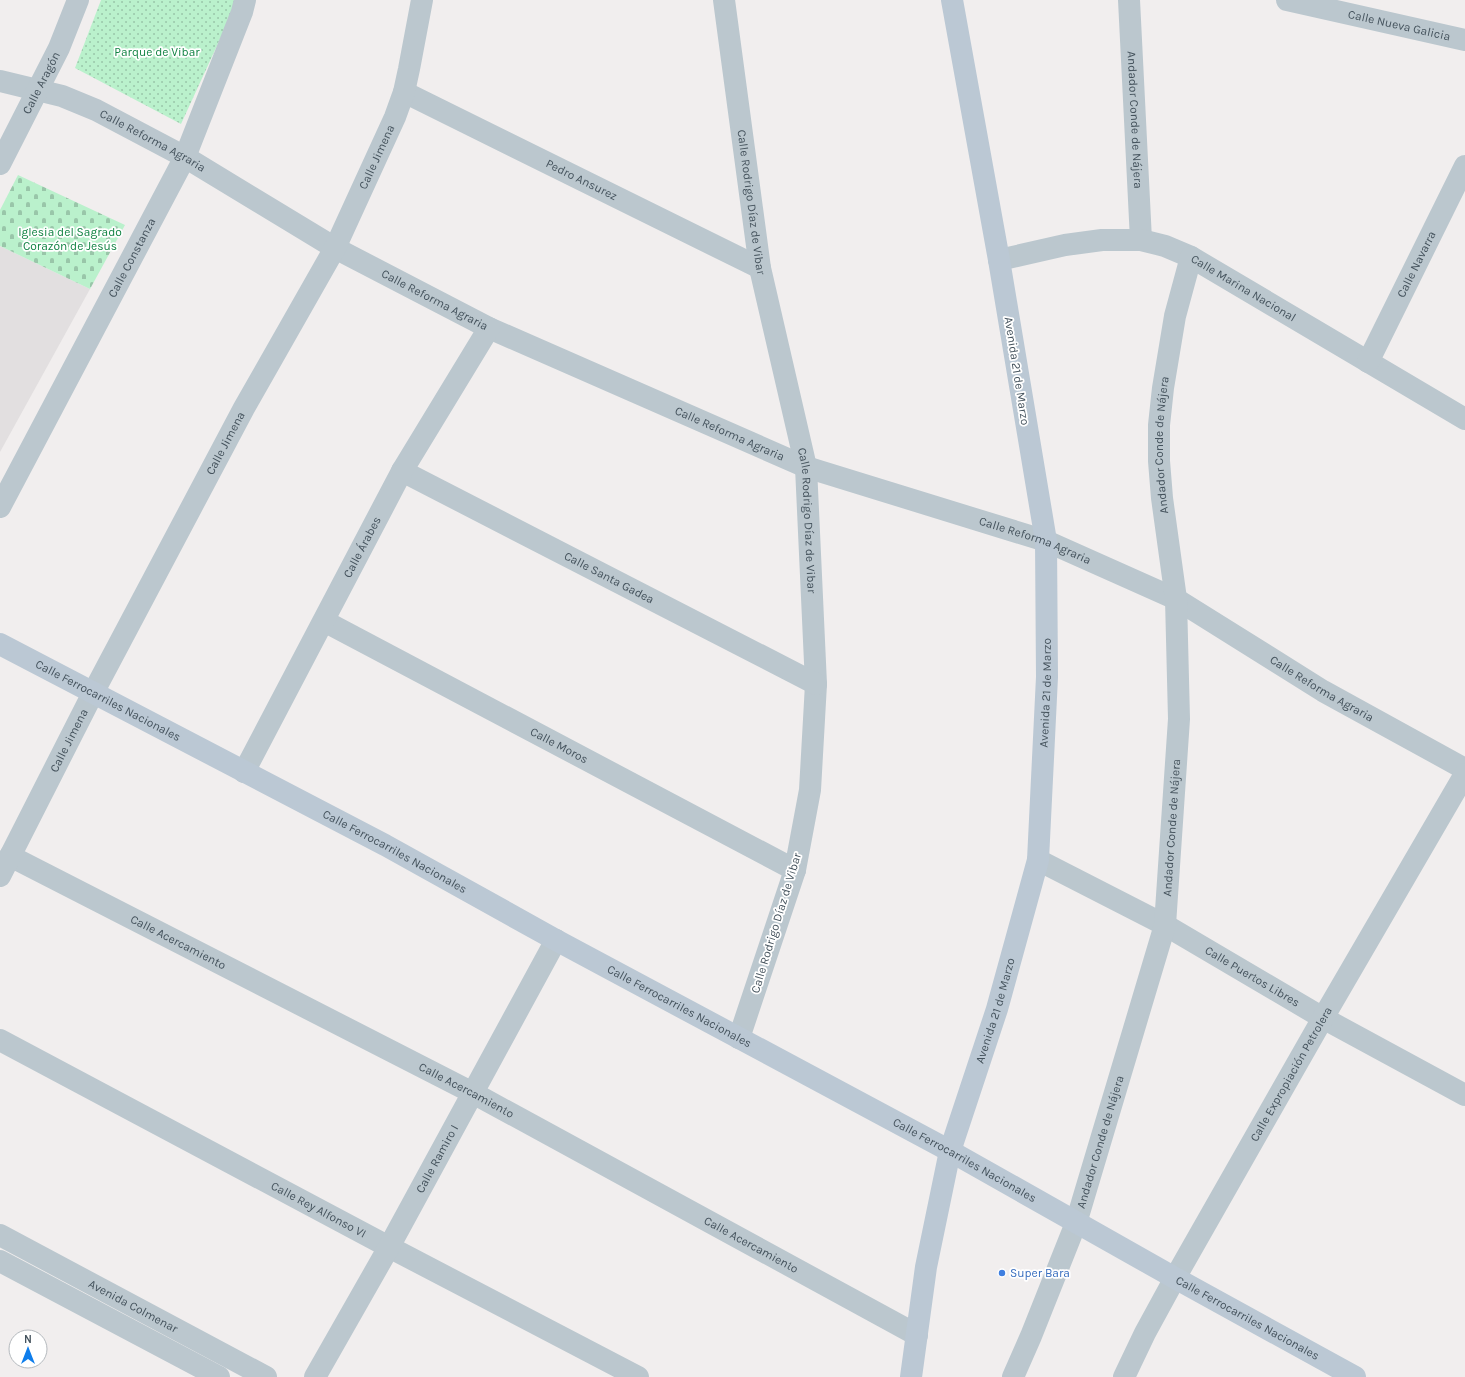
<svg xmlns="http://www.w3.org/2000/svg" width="1465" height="1377" font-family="Karla,sans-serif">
<defs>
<pattern id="cemetery-stones" width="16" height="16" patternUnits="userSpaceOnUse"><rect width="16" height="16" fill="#baf1cc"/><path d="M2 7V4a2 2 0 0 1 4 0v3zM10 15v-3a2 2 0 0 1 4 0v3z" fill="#99c6a9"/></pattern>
<pattern id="park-dots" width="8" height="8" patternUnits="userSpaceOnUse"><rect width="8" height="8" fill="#baf1cc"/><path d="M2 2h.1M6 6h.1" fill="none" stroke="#99c6a9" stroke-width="1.8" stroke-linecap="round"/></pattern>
</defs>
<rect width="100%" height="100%" fill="#f1eeee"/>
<polygon fill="#e2dfe0" points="0,246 90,289 0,452"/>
<polygon fill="url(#cemetery-stones)" points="18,175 125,225 90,289 0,246 0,210"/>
<polygon fill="url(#park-dots)" points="101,0 238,0 181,124 75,68"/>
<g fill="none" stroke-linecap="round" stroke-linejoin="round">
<g stroke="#bbc7ce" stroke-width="22">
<path id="s1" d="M 724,0 L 760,268 L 806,467 L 816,684 L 810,790 L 795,870 L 739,1038"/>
<path id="s2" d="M 1129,0 L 1141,240"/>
<path id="s3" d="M 1287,0 L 1465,40"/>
<path id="s4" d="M 0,81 L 62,96 L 96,110 L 185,157 L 335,248 L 489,328 L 806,467 L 1046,541 L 1176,599 L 1323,691 L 1465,769"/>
<path id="s5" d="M 404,92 L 760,268"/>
<path id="s6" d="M 0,164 L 59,48 L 78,0"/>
<path id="s7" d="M 999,260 L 1065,245 L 1102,240 L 1141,240 L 1165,246 L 1191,257 L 1465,419"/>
<path id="s8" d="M 1368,362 L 1465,166"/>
<path id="s9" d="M 402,471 L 816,684"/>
<path id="s10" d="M 0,507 L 185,157 L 242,12 L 245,0"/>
<path id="s11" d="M 324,621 L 795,870"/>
<path id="s12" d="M 244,772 L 402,471 L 489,328"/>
<path id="s13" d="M 10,856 L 473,1093 L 917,1335"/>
<path id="s14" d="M 1038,860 L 1165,925 L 1323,1018 L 1465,1095"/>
<path id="s15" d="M 0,876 L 93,693 L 244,408 L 335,248 L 395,117 L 404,92 L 409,69 L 422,0"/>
<path id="s16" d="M 0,1040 L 389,1247 L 638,1377"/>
<path id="s17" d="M 0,1235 L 266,1377"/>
<polyline points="0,1261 219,1377"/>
<path id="s18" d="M 315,1377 L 389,1247 L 556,940"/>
<path id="s19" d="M 1013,1377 L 1031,1336 L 1076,1223 L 1165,925 L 1179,719 L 1176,599 L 1162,498 L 1159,461 L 1159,425 L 1163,388 L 1175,316 L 1191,257"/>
<path id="s20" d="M 1124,1377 L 1145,1333 L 1175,1278 L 1323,1018 L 1465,774"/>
</g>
<g stroke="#bbc8d4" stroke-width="22">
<path id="s21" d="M 0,644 L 385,845 L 556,940 L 950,1151 L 1175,1278 L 1355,1377"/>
<path id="s22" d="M 911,1377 L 926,1267 L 950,1151 L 997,1009 L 1038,860 L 1047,677 L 1046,541 L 999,260 L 952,0"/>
</g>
</g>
<circle fill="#3f7fe0" stroke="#fff" stroke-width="1.5" cx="1002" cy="1273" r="4"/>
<g text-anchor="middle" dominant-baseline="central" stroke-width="3.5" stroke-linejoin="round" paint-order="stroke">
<g font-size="12" fill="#45535d" stroke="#fff">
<text stroke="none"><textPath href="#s3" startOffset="115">Calle Nueva Galicia</textPath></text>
<text stroke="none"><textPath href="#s6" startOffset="91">Calle Aragón</textPath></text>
<text stroke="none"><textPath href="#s2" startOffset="120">Andador Conde de Nájera</textPath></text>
<text stroke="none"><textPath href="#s4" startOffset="165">Calle Reforma Agraria</textPath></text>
<text stroke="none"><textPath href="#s15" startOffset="812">Calle Jimena</textPath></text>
<text stroke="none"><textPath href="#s5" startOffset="198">Pedro Ansurez</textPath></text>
<text stroke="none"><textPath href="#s1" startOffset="204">Calle Rodrigo Díaz de Vibar</textPath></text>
<text stroke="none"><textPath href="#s10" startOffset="282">Calle Constanza</textPath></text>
<text stroke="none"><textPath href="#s8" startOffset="109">Calle Navarra</textPath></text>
<text stroke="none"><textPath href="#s7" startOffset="258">Calle Marina Nacional</textPath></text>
<text stroke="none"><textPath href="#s4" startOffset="489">Calle Reforma Agraria</textPath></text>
<text transform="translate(1017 371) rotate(81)">Avenida 21 de Marzo</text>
<text stroke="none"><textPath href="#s4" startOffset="813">Calle Reforma Agraria</textPath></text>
<text stroke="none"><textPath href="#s15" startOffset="488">Calle Jimena</textPath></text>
<text stroke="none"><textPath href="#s19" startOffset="959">Andador Conde de Nájera</textPath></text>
<text stroke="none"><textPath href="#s1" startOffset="528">Calle Rodrigo Díaz de Vibar</textPath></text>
<text stroke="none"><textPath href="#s4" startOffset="1137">Calle Reforma Agraria</textPath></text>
<text stroke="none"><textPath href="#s12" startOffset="254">Calle Árabes</textPath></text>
<text stroke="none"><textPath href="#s9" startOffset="233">Calle Santa Gadea</textPath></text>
<text stroke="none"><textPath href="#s4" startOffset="1461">Calle Reforma Agraria</textPath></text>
<text stroke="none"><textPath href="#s22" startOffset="701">Avenida 21 de Marzo</textPath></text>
<text stroke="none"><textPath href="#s21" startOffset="122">Calle Ferrocarriles Nacionales</textPath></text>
<text stroke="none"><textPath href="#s15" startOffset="152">Calle Jimena</textPath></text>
<text stroke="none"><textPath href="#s11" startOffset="266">Calle Moros</textPath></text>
<text stroke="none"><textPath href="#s19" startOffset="575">Andador Conde de Nájera</textPath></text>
<text stroke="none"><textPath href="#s21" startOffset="446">Calle Ferrocarriles Nacionales</textPath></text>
<text transform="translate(776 923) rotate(-73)">Calle Rodrigo Díaz de Vibar</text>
<text stroke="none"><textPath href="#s13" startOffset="189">Calle Acercamiento</textPath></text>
<text stroke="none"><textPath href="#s14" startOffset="244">Calle Puertos Libres</textPath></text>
<text stroke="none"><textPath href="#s21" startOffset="770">Calle Ferrocarriles Nacionales</textPath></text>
<text stroke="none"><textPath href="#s22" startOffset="377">Avenida 21 de Marzo</textPath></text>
<text stroke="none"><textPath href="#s20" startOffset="346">Calle Expropiación Petrolera</textPath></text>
<text stroke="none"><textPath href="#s13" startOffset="513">Calle Acercamiento</textPath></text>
<text stroke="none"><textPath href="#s19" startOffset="251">Andador Conde de Nájera</textPath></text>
<text stroke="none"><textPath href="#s18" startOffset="250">Calle Ramiro I</textPath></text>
<text stroke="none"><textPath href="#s21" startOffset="1094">Calle Ferrocarriles Nacionales</textPath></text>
<text stroke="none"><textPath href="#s16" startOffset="361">Calle Rey Alfonso VI</textPath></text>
<text stroke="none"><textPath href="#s13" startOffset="837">Calle Acercamiento</textPath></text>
<text stroke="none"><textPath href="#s17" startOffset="151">Avenida Colmenar</textPath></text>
<text stroke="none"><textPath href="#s21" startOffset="1418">Calle Ferrocarriles Nacionales</textPath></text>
</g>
<g font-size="12" fill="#118343" stroke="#fff">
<text x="157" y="52">Parque de Vibar</text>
<text x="70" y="232">Iglesia del Sagrado<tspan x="70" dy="14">Corazón de Jesús</tspan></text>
</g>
<g font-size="12" fill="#366cbe" stroke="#fff" text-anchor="start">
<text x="1010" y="1273">Super Bara</text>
</g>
</g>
<g transform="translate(28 1349)"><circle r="19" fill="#ffffff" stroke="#b5babe"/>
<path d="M0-3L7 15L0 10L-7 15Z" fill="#0e7deb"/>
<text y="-6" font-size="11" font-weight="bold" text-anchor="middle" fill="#45535d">N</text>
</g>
</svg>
